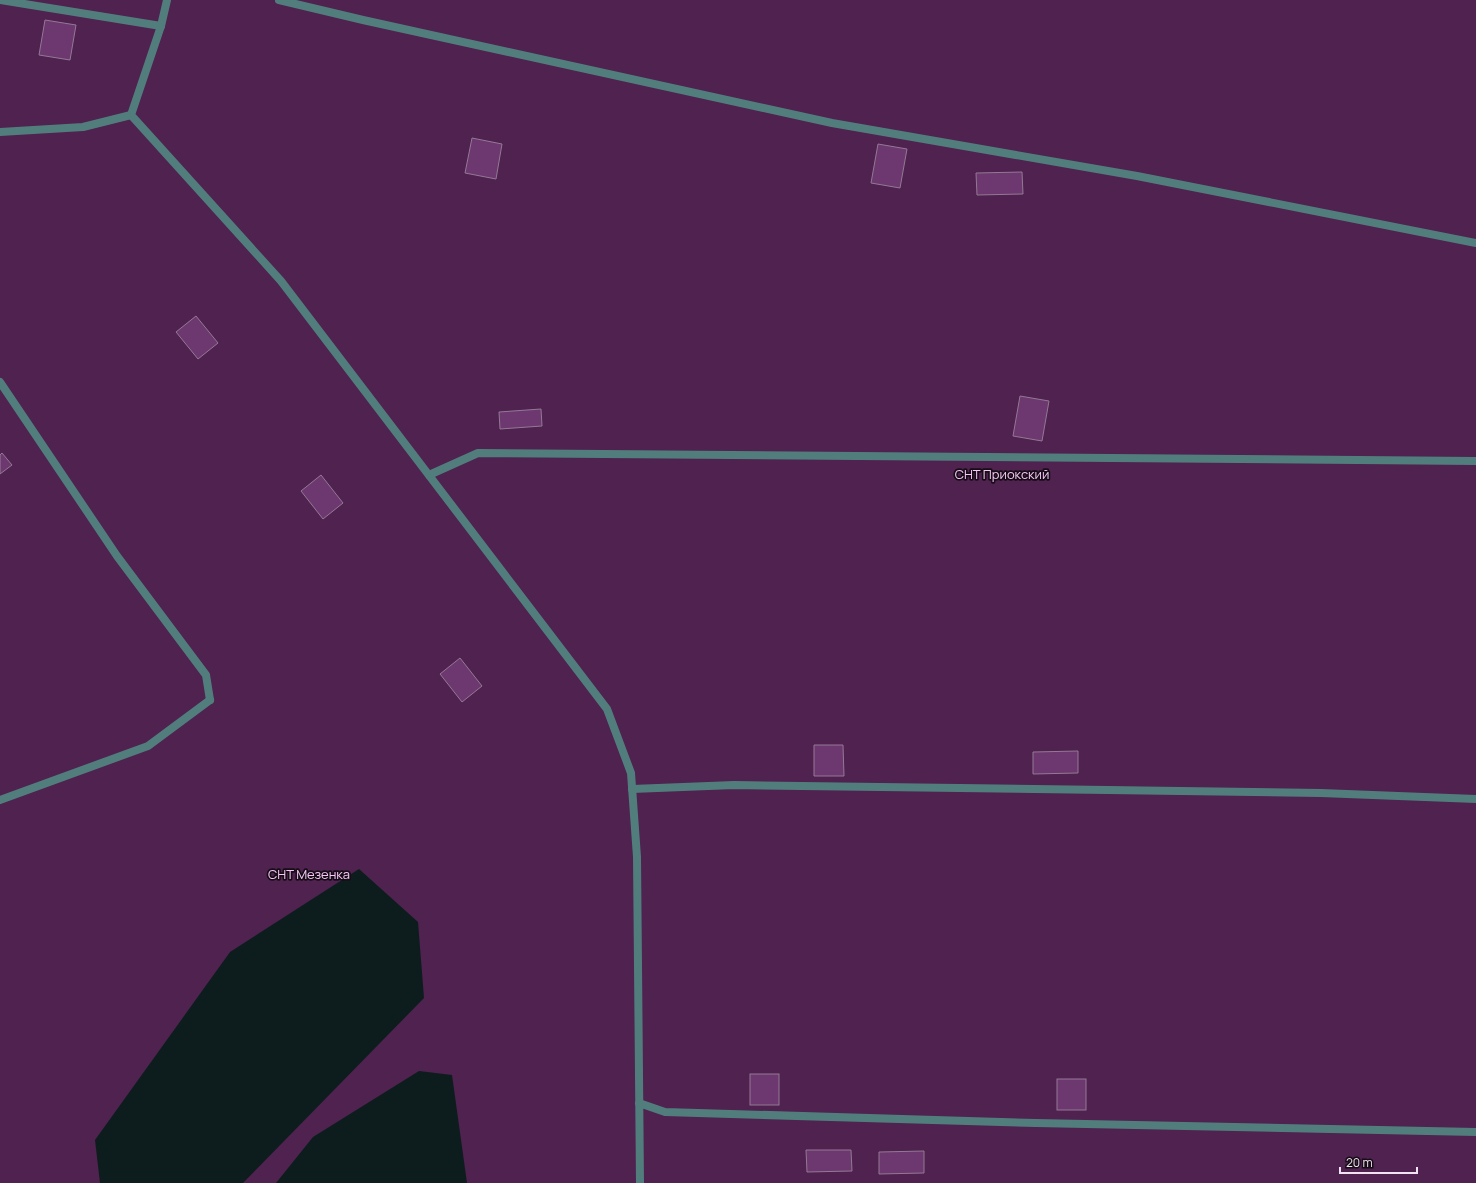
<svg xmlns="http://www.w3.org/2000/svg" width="1476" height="1183" font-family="Manrope,sans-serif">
<rect width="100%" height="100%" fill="#341f35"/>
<rect fill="#4f2250" x="0" y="0" width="1476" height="1183"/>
<g fill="#0d1d1d">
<polygon points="359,869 418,922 424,998 243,1183 100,1183 95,1140 230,952"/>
<polygon points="419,1071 452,1075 467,1183 276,1183 313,1137"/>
</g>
<g fill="#6d386f" stroke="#937993">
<polygon points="45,20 76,25 70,60 39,55"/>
<polygon points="472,138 502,144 496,179 465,173"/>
<polygon points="878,144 907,149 900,188 871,183"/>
<polygon points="1022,172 1023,194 977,195 976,173"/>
<polygon points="196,316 218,343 198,359 176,332"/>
<polygon points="1020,396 1049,401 1042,441 1013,436"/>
<polygon points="541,409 542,426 500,429 499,412"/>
<polygon points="2,453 12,465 0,474 0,455"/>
<polygon points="321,475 343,503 323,519 301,491"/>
<polygon points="460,658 482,686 462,702 440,674"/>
<polygon points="814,745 843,745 844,776 814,776"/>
<polygon points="1078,751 1078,773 1033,774 1033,752"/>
<rect x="750" y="1074" width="29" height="31"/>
<rect x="1057" y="1079" width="29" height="31"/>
<polygon points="806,1150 851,1150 852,1171 807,1172"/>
<polygon points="924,1151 924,1173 879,1174 879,1152"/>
</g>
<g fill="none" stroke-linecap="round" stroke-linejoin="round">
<polyline stroke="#517e7d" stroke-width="8" points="0,800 148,746 210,700"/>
<g stroke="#517e7d" stroke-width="8">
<polyline points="0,0 161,26"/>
<polyline points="167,0 161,26 131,115 281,281 607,709 631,773 637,857 640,1183"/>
<polyline points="279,0 363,20 832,123 1137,176 1476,243"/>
<polyline points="0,132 83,127 131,115"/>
<polyline points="0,382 117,556 206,675 210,700"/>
<polyline points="429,475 478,453 1476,461"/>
<polyline points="632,789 734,785 1321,793 1476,799"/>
<polyline points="639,1103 665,1112 1036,1123 1476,1132"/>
</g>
</g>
<g text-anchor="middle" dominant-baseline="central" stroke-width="3.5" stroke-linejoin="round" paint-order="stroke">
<g font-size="13" fill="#f7c7f7" stroke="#160d16">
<text x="1002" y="474">СНТ Приокский</text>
<text x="309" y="874">СНТ Мезенка</text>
</g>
</g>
<path d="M1340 1167v6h77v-6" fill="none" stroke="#f1e3f1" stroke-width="2"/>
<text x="1346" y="1167" font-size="12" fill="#f1e3f1" stroke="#160d16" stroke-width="3" paint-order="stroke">20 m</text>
</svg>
